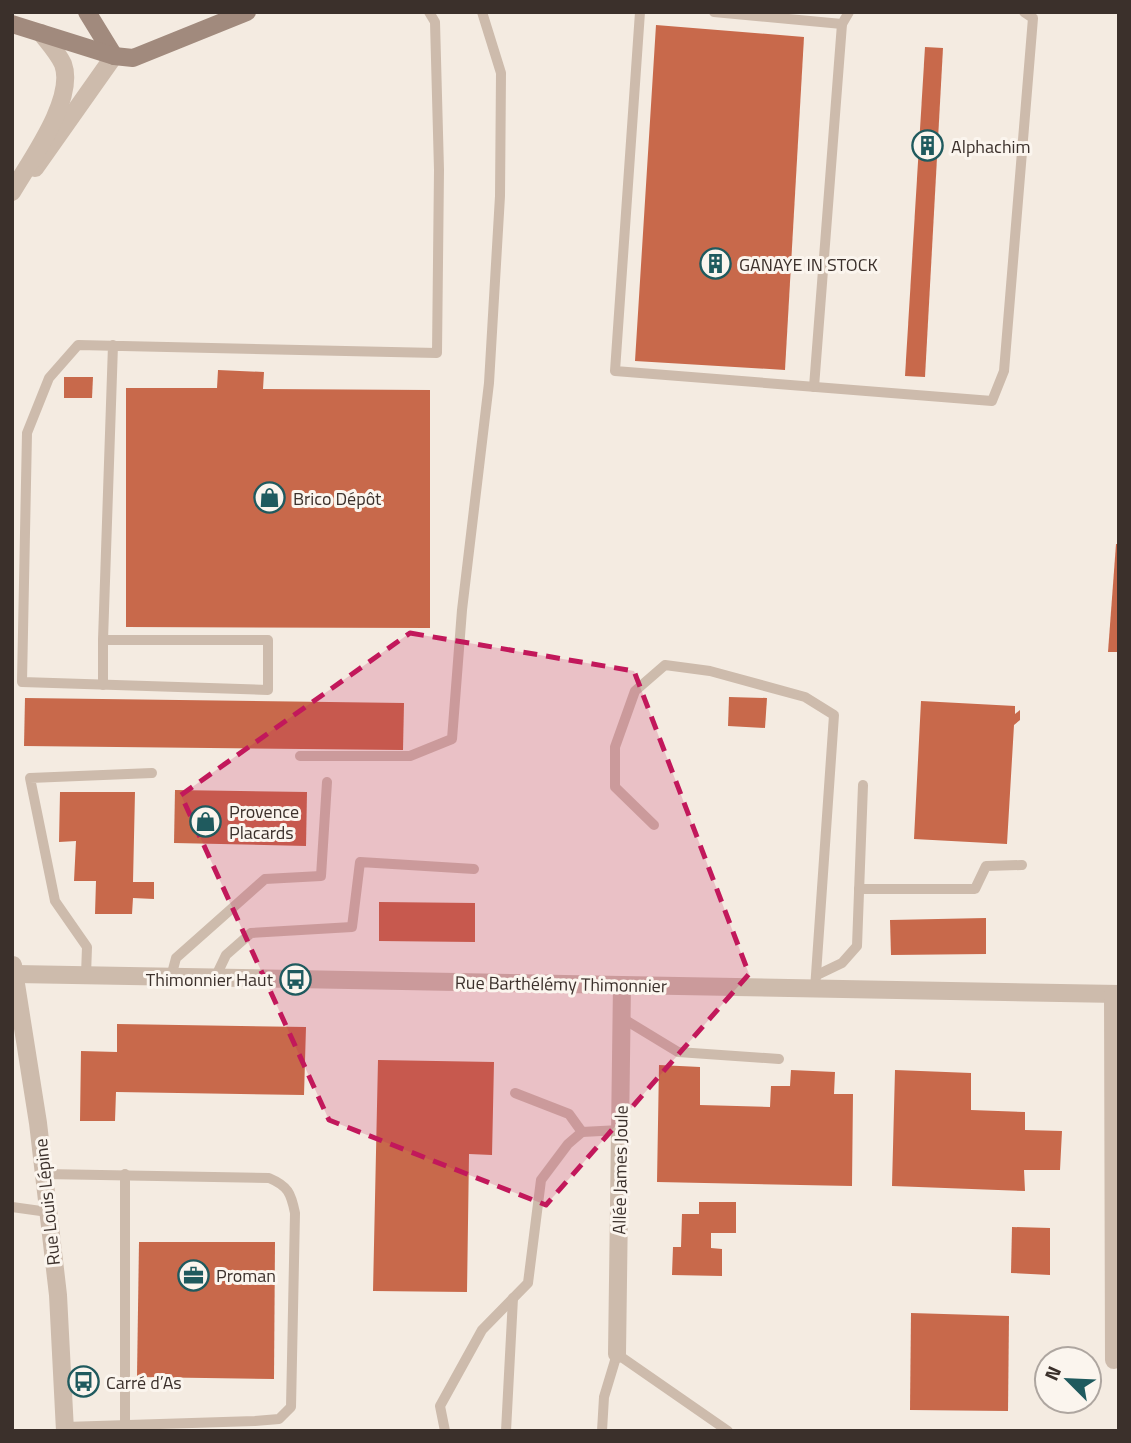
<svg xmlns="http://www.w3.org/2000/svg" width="1131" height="1443" font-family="'Titillium Web',sans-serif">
<rect width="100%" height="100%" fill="#f4ebe1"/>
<g fill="#c8694b">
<polygon points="656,25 804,37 785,370 635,361"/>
<polygon points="925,47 943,48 925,377 905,376"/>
<polygon points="218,370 264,372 263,389 430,390 430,628 126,627 126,388 217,388"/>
<polygon points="64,377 93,377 92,398 64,398"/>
<polygon points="1116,544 1119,544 1119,652 1108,652"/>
<polygon points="729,697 767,698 765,728 728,726"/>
<polygon points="25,698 404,703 403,750 24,746"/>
<polygon points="921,701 1015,706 1015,714 1020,710 1020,720 1014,725 1007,844 914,839"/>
<polygon points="175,790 307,792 306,846 174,843"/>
<polygon points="60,792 135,792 133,882 154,882 154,899 133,898 132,914 95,914 96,881 74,881 76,841 59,842"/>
<polygon points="379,902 475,903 475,942 379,941"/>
<polygon points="986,918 986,954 891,955 890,920"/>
<polygon points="117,1024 306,1027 304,1095 116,1092 115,1121 80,1121 81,1051 117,1052"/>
<polygon points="378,1060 494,1062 492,1155 469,1154 467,1292 373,1291"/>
<polygon points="659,1065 700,1067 700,1105 770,1107 771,1086 790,1086 791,1070 835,1072 834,1094 853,1094 852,1186 657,1182"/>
<polygon points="895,1070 971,1073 971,1110 1025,1112 1025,1130 1062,1131 1060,1170 1024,1170 1025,1191 892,1186"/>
<polygon points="699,1202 736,1202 736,1233 711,1233 711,1248 722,1249 722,1276 672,1275 673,1247 681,1247 682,1214 699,1214"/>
<polygon points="1012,1227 1050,1228 1050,1275 1011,1273"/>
<polygon points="139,1242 275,1242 274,1379 137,1377"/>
<polygon points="911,1313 1009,1316 1008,1411 910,1410"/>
</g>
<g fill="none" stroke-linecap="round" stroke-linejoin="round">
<g stroke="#cdbbac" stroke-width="10">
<polyline points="640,12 615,371 992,401 1004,371 1033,18 1024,12"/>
<polyline points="714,12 842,24 849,12"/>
<polyline points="113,345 103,640 268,640 268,690 22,682 27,433 49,378 78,345 437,353 439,170 435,22 429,12"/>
<polyline points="814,387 842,24"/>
<polyline points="103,640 103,685"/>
<polyline points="300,756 410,756 452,739 462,610 489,383 500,196 501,73 482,12"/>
<polyline points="654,825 615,787 615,747 635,691 665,665 710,671 805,697 834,715 815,989"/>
<polyline points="859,889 975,889 986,866 1022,865"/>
<polyline points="86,975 87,947 55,901 30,778 152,773"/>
<polyline points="817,975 842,963 857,946 863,785"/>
<polyline points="171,977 176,958 265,879 321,876 327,782"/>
<polyline points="215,978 226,955 251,933 352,927 360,862 474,869"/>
<polyline points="622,1018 678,1052 779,1059"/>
<polyline points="515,1093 569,1114 582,1132 620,1130"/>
<path d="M 44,1174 L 269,1178 C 288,1186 291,1193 295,1213 L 291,1407 L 279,1419 L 255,1421 L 65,1427"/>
<polyline points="125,1174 125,1426"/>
<polyline points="12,1207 48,1212"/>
<polyline points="445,1431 440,1406 482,1330 528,1283 541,1180 568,1144 582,1132"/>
<polyline points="506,1431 513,1298"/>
<polyline points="602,1431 604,1397 617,1354 728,1431"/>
</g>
<g stroke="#cdbbac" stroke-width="18">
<polyline points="35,168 114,56"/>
<path d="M 12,192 C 30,161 76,99 63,64 C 58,53 48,42 41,33"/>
<polyline points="13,965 38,1123 58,1295 65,1431"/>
<polyline points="16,974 1119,994"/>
<polyline points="1113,994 1114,1360"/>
<polyline points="617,1354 622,985"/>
</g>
<g stroke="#a18a7d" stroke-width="18">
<polyline points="87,12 114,56"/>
<polyline points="12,24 114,56 133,58 247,12"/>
</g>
</g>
<path fill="#c2185b" fill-opacity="0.2" stroke="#c2185b" stroke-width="5" stroke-dasharray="14 9" stroke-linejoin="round" d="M 410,633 L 634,671 L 749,974 L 546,1205 L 329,1120 L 181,795 Z"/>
<defs>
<symbol id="building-ring" viewBox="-11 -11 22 22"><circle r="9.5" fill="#fbf5ee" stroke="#1f5a5e" stroke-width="1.5"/><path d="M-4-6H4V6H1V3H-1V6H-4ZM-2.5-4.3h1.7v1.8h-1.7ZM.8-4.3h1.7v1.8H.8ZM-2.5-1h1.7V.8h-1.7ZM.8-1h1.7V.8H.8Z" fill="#1f5a5e"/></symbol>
<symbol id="shop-ring" viewBox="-11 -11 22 22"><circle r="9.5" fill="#fbf5ee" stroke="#1f5a5e" stroke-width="1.5"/><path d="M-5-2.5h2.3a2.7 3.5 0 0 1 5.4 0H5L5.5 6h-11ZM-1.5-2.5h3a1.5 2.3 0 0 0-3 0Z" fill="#1f5a5e"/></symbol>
<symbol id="bus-ring" viewBox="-11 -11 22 22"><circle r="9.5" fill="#fbf5ee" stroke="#1f5a5e" stroke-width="1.5"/><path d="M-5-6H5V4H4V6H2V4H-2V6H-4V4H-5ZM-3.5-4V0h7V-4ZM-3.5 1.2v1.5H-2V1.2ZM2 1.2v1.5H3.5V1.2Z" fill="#1f5a5e"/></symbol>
<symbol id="office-ring" viewBox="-11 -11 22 22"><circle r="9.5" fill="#fbf5ee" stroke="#1f5a5e" stroke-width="1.5"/><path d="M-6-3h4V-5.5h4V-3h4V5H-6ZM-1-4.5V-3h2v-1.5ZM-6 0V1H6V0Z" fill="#1f5a5e"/></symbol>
</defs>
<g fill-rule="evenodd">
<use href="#building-ring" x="910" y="128" width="35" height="35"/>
<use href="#building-ring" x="698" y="246" width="35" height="35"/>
<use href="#shop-ring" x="252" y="480" width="35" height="35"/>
<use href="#shop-ring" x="188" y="804" width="35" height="35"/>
<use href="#bus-ring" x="278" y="962" width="35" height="35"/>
<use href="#office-ring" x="176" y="1258" width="35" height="35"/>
<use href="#bus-ring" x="66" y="1364" width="35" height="35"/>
</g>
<g text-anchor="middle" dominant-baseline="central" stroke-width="6" stroke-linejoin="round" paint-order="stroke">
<g font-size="18" fill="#3b302b" stroke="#fbf5ee" text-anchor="start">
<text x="951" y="146">Alphachim</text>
<text x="739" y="264">GANAYE IN STOCK</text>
<text x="293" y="498">Brico Dépôt</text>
<text x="229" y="811">Provence<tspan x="229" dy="21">Placards</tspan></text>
<text x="273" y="979" text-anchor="end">Thimonnier Haut</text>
<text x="216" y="1275">Proman</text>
<text x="106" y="1382">Carré d’As</text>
</g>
<g font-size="18" fill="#3b302b" stroke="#fbf5ee">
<text transform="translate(561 984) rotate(1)">Rue Barthélémy Thimonnier</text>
<text transform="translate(620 1170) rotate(-89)">Allée James Joule</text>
<text transform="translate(47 1202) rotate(-96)">Rue Louis Lépine</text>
</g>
</g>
<rect width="1131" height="1443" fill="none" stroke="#3b302b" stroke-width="28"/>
<g transform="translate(1068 1380) rotate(294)"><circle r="33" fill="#fbf5ee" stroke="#aea6a0" stroke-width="2"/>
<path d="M0-5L12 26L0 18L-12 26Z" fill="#1f5a5e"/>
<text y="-10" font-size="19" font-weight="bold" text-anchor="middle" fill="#3b302b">N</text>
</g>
</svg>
